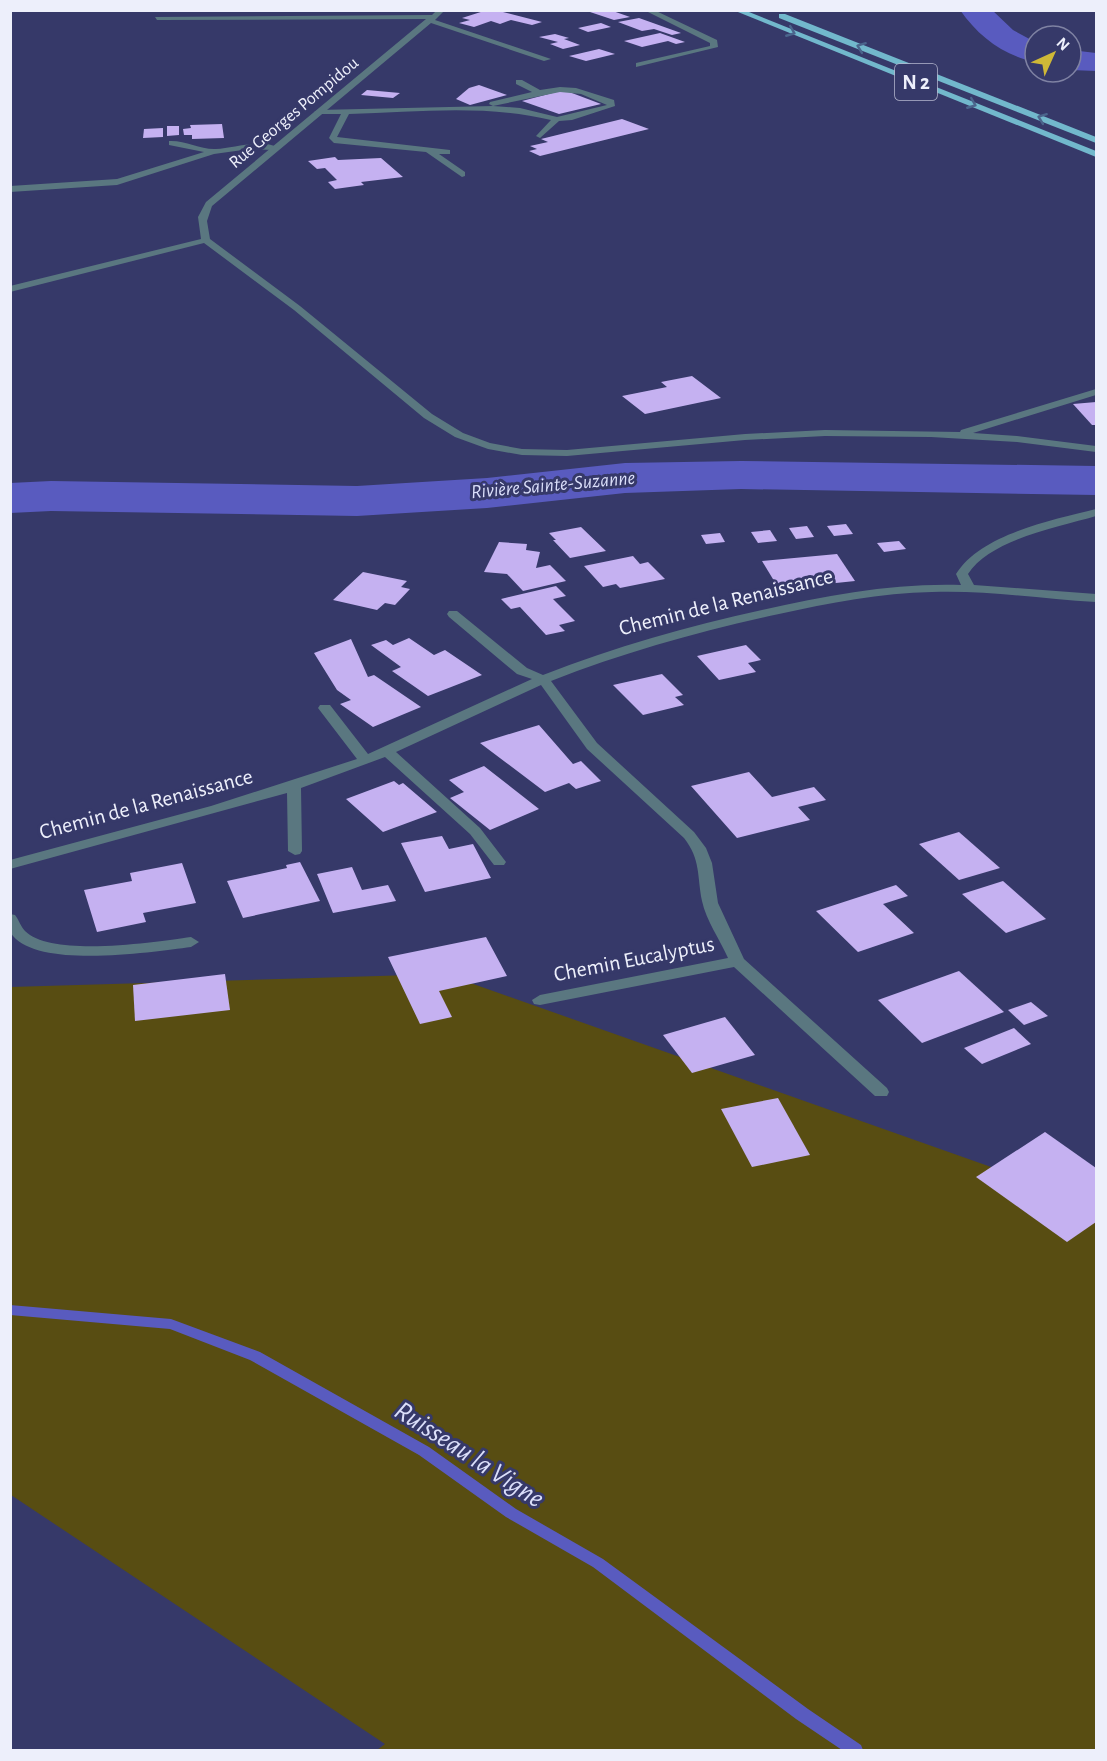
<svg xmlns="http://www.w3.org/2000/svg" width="1107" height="1761" font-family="'Alegreya Sans',sans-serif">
<rect width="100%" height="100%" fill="#363969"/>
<polygon fill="#584d12" points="445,974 1096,1204 1096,1750 377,1750 385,1744 11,1495 10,987"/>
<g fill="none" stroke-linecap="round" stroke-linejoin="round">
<polygon fill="#595bbf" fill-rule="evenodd" points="10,1305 171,1319 260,1352 429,1447 516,1509 603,1559 808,1709 861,1745 863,1750 842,1750 796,1719 593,1567 506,1517 419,1455 250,1360 170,1329 10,1315"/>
<g fill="#595bbf" fill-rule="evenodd">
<path d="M 960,10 L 992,10 L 1013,30 L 1035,42 L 1035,62 C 1003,55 979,37 960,10 Z"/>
<polygon points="1071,50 1096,53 1096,71 1071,70"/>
<polygon points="741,461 1096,466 1096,495 741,489 625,493 487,508 357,516 51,511 10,513 10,483 51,481 357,486 487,478 625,463"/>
</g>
</g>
<g fill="#c5b1f1">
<polygon points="487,10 495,10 542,22 532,25 511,20 500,24 491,21 474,27 459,23 470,20 462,18"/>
<polygon points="584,10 610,10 630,17 614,20"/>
<polygon points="639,18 681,33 672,35 654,29 642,31 618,22"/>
<polygon points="601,23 611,27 588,32 578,28"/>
<polygon points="660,33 685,42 676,44 668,41 642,47 624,41"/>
<polygon points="555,34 569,38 564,39 580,45 563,49 550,44 558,42 539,37"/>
<polygon points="599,49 615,54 586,61 569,56"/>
<polygon points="479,85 507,95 470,105 456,99 469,88"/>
<polygon points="367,90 400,93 393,98 361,95"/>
<polygon points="564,90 601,104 559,114 522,101"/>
<polygon points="622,119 649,129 540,156 529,151 537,149 530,146 548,142 541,139"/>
<polygon points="222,124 224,138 192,139 192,135 184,135 183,129 191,128 190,125"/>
<polygon points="167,126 179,126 179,135 167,136"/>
<polygon points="163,128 163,137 143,138 144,129"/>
<polygon points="335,157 338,160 381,158 403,177 361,182 364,185 335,189 328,182 337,180 325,168 317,169 308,161"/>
<polygon points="692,376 721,398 645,414 622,396 667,387 661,382"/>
<polygon points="1096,402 1096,425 1092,425 1073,404"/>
<polygon points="846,524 853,534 834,536 827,526"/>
<polygon points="807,526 814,537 796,539 789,528"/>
<polygon points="581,527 606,551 570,558 553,540 556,540 549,533"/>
<polygon points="770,530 777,541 758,543 751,532"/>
<polygon points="720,533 725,542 706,544 701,535"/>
<polygon points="899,541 906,549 884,552 877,543"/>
<polygon points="499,542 527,544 526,550 540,552 536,568 550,565 566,581 523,591 507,574 484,572"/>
<polygon points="837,554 855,581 779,589 762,561"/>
<polygon points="633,556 640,564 648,562 665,579 620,588 616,584 603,587 584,566"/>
<polygon points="363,572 407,581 401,587 410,589 395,605 385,603 377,610 333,600"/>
<polygon points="556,586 566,596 553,599 575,621 559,625 565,631 546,635 520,607 511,609 501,599"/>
<polygon points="409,638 434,655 445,650 482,675 428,696 392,671 401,667 371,645 386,640 393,645"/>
<polygon points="351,639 368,677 374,675 421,707 373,727 340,704 351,700 337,690 314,653"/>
<polygon points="746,645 761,660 748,663 756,672 719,680 697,656"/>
<polygon points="662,674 683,695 675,697 684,705 643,715 613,685"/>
<polygon points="539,725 573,764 581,761 601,781 576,789 569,783 545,792 480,743"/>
<polygon points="484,766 539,809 490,830 450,798 464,792 449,780"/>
<polygon points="749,772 772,797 814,787 826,800 798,807 810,820 737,838 691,786"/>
<polygon points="394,781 399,785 403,783 437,812 383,832 346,799"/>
<polygon points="959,832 1000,868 959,880 919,844"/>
<polygon points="442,836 449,849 473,844 491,878 425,892 401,843"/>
<polygon points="300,862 320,901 243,918 227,881 287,868 286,865"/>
<polygon points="182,863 196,903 143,913 146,922 97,932 84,890 132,881 130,873"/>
<polygon points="352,867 362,890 388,885 396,901 333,913 317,874"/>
<polygon points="1003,881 1046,919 1006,933 962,894"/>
<polygon points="896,885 908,896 883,904 914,933 858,952 816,911"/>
<polygon points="486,937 507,976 439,991 452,1017 420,1024 388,957"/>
<polygon points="959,971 1004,1012 922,1043 878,1000"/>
<polygon points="225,974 230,1010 135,1021 133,985"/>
<polygon points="1031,1002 1048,1016 1024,1025 1008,1010"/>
<polygon points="725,1017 755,1055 692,1073 663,1035"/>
<polygon points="1014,1028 1031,1044 982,1064 964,1048"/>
<polygon points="778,1098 810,1155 752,1167 721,1109"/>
<polygon points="1045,1132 1096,1168 1096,1222 1067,1242 976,1177"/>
</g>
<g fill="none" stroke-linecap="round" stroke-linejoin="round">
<g fill="#5a7780" fill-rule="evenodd">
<path d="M 516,80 L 522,80 L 540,90 L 560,87 L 576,88 L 614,100 L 615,106 L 572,120 L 559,121 L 540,138 L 536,136 L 551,120 C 486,104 416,112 349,114 L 337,137 L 450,150 L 450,154 L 439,154 L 465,172 L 465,176 L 462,177 L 426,152 L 334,143 L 329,138 L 341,114 L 318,114 L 314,112 L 318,110 L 493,106 L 489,104 L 490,102 L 532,92 L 516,84 ZM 560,92 L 581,94 L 607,105 L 557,117 L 520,108 L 493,106 Z"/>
<path d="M 169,141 C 185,140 201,150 216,149 C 234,148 262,138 278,148 L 274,150 L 250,149 L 214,154 L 117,185 L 10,192 L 10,186 L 117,179 L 204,152 L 169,145 Z"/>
</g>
<g fill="#5a7780" fill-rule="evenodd">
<polygon points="437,10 445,10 435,20 551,59 544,61 431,23 212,206 207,221 210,239 300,306 432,414 463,433 490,443 522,449 567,450 745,434 825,430 960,432 961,430 1096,389 1096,395 973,433 1017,436 1096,446 1096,452 1017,442 931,437 825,436 745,440 567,456 522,455 488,449 455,437 424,418 294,310 204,243 10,292 10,286 201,239 198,217 206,202 426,19 157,20 155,17 432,15"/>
<polygon points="644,10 654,10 717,40 718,47 636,67 636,63 710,46 710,43"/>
<path d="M 1096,509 L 1096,516 C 1059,527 990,539 968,574 L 974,585 L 1096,594 L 1096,602 C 1042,599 987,590 932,592 C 881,593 829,603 779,614 C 701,631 625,652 551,681 L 597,743 L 694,832 L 706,848 L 712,863 L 718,903 L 744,959 L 887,1088 L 889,1092 L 887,1096 L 875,1096 L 734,967 L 540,1005 L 534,1004 L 532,1000 L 540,995 L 728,958 C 720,940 706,920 702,901 C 697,876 701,860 684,838 L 587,749 L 541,685 L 396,752 L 480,828 L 506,862 L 504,865 L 494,865 L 470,834 L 385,757 L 301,788 L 302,851 L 300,854 L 295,855 L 288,851 L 287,793 L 10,869 L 10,860 L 211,806 L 357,759 L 318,708 L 320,705 L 330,705 L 368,754 L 532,679 L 517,674 L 449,617 L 447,614 L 449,611 L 457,611 L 527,668 L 543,675 C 615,647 688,626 762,610 C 828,595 894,583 961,585 L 956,574 C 981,534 1052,520 1096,509 Z"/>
<path d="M 10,914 L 15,915 C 19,920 21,927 25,931 C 52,958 155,942 191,937 L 199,942 L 191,947 C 152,952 41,969 13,936 C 8,931 10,920 10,914 Z"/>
</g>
<g fill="#72b8cc" fill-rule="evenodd">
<polygon points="733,10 744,10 1096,151 1096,157"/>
<polygon points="779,14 785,14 1096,137 1096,143 779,18"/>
</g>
</g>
<defs><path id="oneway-chevron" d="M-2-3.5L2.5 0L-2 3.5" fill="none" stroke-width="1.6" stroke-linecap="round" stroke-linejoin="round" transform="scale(1.5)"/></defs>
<g stroke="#4b658c">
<use href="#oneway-chevron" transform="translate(791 32) rotate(22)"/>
<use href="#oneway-chevron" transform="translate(861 47) rotate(-159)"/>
<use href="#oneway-chevron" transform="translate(972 104) rotate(22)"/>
<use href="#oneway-chevron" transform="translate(1042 118) rotate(-159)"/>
</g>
<g text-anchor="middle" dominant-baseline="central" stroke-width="6" stroke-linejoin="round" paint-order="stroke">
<g font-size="18" fill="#edeffb" stroke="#363969">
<text transform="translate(294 113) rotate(-40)">Rue Georges Pompidou</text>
</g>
<g font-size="20" font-style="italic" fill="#dbdffa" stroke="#363969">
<text transform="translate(553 485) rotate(-5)">Rivière Sainte-Suzanne</text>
</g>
<rect fill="#363969" stroke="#b6b8cf" stroke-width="1.5" x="895" y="64" width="42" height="36" rx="4.5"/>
<g font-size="21" font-weight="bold" fill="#edeffb">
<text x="916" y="82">N 2</text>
</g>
<g font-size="22" fill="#edeffb" stroke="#363969">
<text transform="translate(726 602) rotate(-14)">Chemin de la Renaissance</text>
<text transform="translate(146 804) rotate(-15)">Chemin de la Renaissance</text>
<text transform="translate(634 959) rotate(-11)">Chemin Eucalyptus</text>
</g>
<g font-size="28" font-style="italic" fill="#dbdffa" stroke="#363969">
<text transform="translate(469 1455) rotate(33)">Ruisseau la Vigne</text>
</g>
</g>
<rect width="1107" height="1761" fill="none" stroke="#edeffb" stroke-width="24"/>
<g transform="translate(1053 54) rotate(45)"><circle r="28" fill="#363969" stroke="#7f82a3" stroke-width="1.5"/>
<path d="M0-4.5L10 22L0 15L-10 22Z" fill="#cfb837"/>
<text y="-9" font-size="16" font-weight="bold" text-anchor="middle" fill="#edeffb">N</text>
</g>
</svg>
